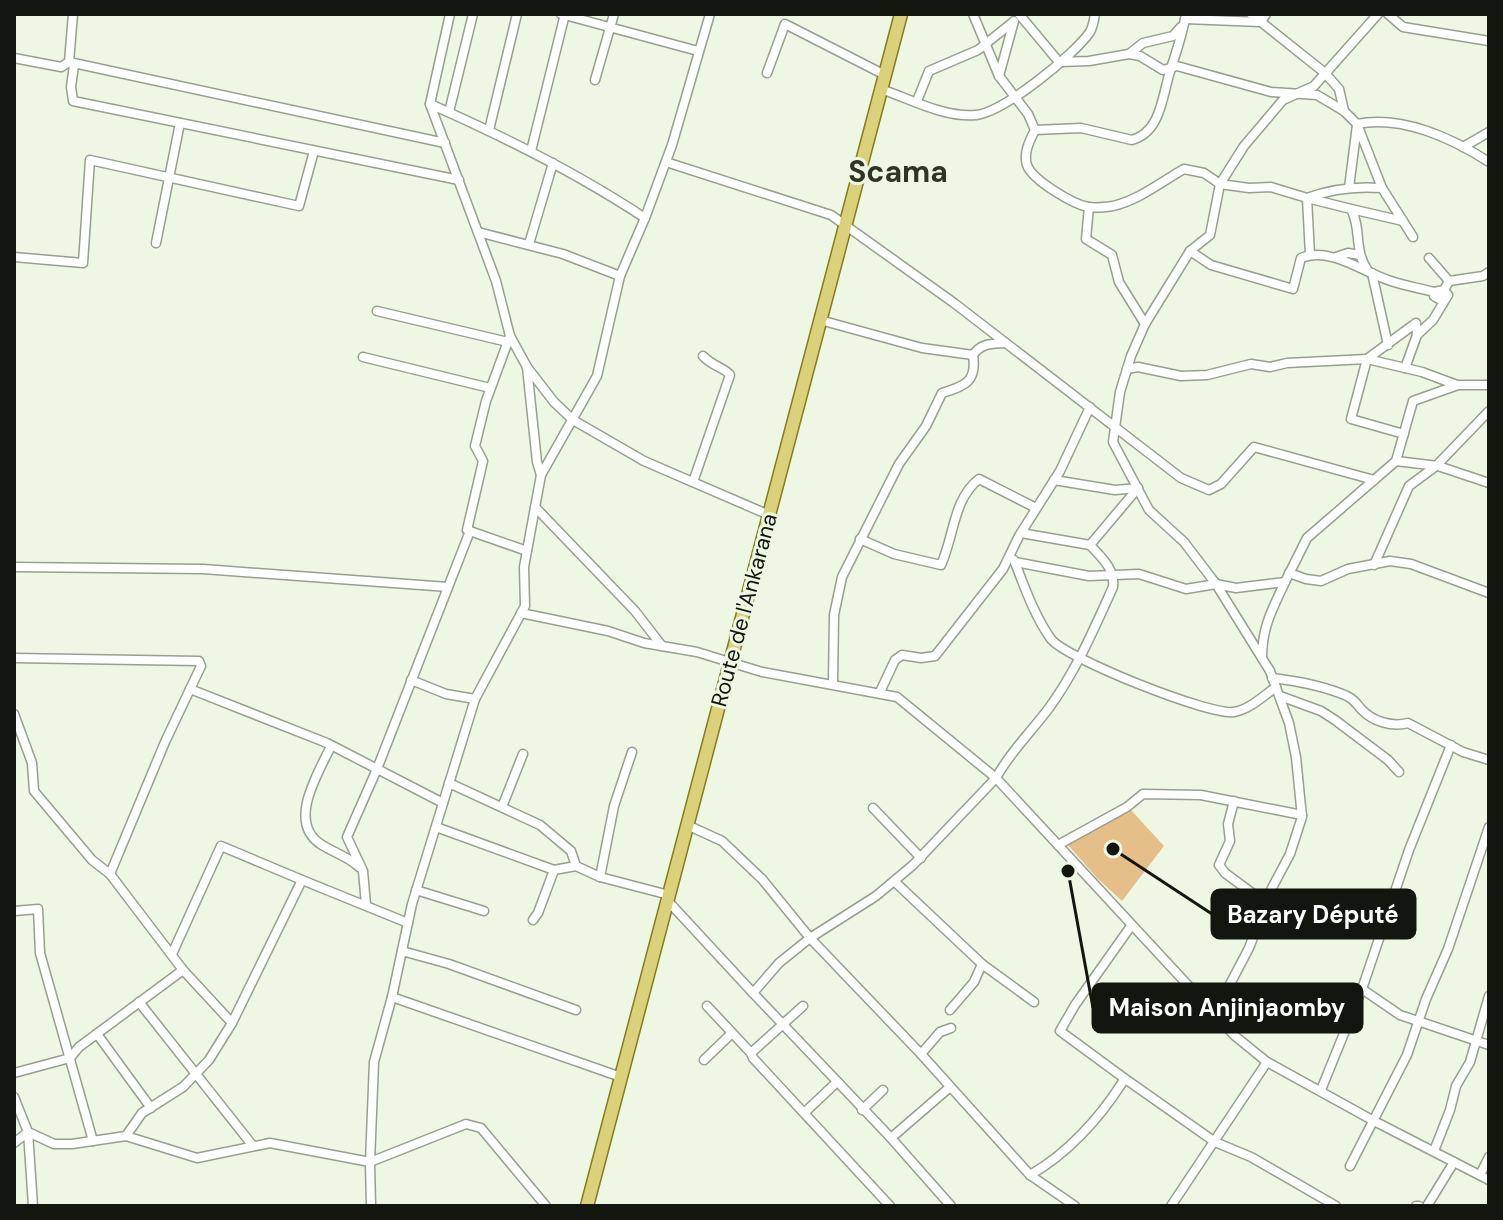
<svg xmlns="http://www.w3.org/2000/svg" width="1503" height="1220" font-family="'DM Sans',sans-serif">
<rect width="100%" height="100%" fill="#edf7e4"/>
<polygon fill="#e6bf88" points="1130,809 1164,846 1122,901 1097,878 1068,845"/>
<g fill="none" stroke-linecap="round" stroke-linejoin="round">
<defs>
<g id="minor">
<polyline points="450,14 430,104 496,281 510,336 527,367 554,402 573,420 644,461 769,515"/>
<polyline points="561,14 698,51"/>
<polyline points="973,14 999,76"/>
<polyline points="1019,14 1059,62 1089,61 1129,54 1143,43 1173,36 1181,27"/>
<polyline points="1251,14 1325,73 1339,89 1344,111"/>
<polyline points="1388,14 1403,27 1489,41"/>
<polyline points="1185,19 1261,22 1266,14"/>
<path d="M 1014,21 L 999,76 L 1028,114 L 1035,130 C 1030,140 1023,153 1027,165 C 1032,180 1073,204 1088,207 C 1094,208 1106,207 1113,206 C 1139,200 1161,182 1184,169 L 1204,173 L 1220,184 L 1249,188 L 1271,187 L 1307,198 L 1310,255"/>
<polyline points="1129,54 1140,56 1163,70 1177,66 1271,92 1317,95 1344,111 1357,124 1382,188"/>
<polyline points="14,58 61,67 69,62 445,143"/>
<polyline points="69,62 73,14"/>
<polyline points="74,65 71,87 73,101 459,180"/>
<polyline points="767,73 785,24 885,75"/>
<polyline points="595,80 614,14"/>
<path d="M 881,89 C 910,99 945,118 976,115 C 1004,112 1074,55 1090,32 C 1093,27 1094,20 1095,14"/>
<polyline points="917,101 929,71 978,50 1013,22"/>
<path d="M 430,104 C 505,137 577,173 645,218 L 672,145 L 710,14"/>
<polyline points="449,112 473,14"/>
<path d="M 1357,124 C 1402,115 1452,138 1489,162"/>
<polyline points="489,130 517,14"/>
<path d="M 1035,130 L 1081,128 L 1132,140 C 1160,132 1162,99 1169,75 C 1175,55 1181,40 1185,19"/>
<polyline points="1463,147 1489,132"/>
<polyline points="531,151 565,14"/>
<polyline points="666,162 831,215 954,303 1181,478 1209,490 1221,484 1254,447 1374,480"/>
<polyline points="1349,188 1357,125"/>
<polyline points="1089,207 1086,239 1112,255 1119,282 1145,324"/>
<polyline points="1351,209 1403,221"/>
<polyline points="478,232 563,254 620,276 597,376 541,475"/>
<polyline points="156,243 180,123"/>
<polyline points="529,244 553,163"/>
<path d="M 1190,251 L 1211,265 L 1293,289 L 1301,258 C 1330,246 1364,273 1391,281 C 1405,286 1420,288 1434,292"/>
<polyline points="14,257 83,263 90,160 299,206 314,151"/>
<polyline points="1336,257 1348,253 1360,255"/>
<polyline points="1429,258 1449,281"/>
<path d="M 1368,271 C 1353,249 1362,229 1351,209 L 1307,198 C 1331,189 1357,186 1382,188 L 1413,237"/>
<polyline points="1372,273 1388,345"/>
<polyline points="620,276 645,218"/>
<polyline points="1444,290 1449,281 1483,276 1489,272"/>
<polyline points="377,311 508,342"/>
<polyline points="820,320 922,348 973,355"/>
<polyline points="1417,335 1433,320 1448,295 1444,290 1434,292 1434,296 1439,299 1448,295"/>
<polyline points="510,336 486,401 475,446 483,461 467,530 527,551"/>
<polyline points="363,357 490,388"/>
<polyline points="527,367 537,462 541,475 524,567 525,606 475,699 412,904 392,997 621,1077"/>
<polyline points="1127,369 1138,367 1181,376 1207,375 1251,364 1270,367 1287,363 1367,359 1422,372 1457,385"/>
<polyline points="1404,434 1351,419 1367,359 1416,323 1417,335 1405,368"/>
<polyline points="1396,461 1438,466 1489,483"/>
<polyline points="1054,480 1115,490 1138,488"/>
<path d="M 693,482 L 730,375 C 725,368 712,366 703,356"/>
<polyline points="535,507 635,611 662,646"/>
<polyline points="1021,533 1090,545 1138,488"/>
<path d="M 860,539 L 894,554 L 941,565 C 954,537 953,499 979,479 L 1036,508"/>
<path d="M 1014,560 C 1024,586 1035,617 1051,639 C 1065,658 1210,716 1234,712 C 1250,709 1262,697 1276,687"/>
<polyline points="1015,562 1089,576 1139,574 1186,589 1216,584 1236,588 1285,582 1307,538 1396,461 1413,401 1458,385 1489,385"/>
<polyline points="1374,565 1409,486 1436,466 1489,411"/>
<polyline points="14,567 203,569 448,587"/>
<polyline points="1289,573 1306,579 1321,581 1348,569 1390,561 1411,564 1489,593"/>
<path d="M 521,613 L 608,631 L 644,643 L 697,652 L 762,672 L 897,697 L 996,778 C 1010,752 1031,732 1049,708 C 1076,671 1094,629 1113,587 C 1115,569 1102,558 1090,545"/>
<polyline points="14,658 199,661 201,666 165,742 110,874 183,970 79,1047 70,1058 14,1073"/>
<path d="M 1262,658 C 1262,627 1272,610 1285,582"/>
<path d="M 1272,678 C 1298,681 1324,686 1347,696 C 1355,700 1356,703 1361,709 C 1373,722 1392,727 1408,723 L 1463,752 L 1489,760"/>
<polyline points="411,680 446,694 475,699"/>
<path d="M 833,683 L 834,615 L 842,577 L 899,464 L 926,426 L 942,393 C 966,386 977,381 973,355 C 981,343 991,344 1005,343"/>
<polyline points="190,689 327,743 443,803"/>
<polyline points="880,692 895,660 902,655 921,658 935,656 1003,569 1019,536 1060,471 1090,407"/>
<polyline points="1280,696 1321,711 1335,720 1388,760 1399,772"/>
<polyline points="14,714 32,763 34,791 92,860 110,874"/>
<path d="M 331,746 C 318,774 286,823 322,845 C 335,853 349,857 359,867"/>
<polyline points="449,783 540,825 571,851 576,866"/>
<polyline points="1234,801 1228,824 1230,841 1219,865 1225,873 1267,904"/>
<polyline points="502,807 523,754"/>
<polyline points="873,808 921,858"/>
<polyline points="687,825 722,841 762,879 810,938 921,1054 1030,1175 1075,1206"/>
<polyline points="436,827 554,870"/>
<polyline points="1058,845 1127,807 1143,794 1201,795 1302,815"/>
<polyline points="600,877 614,806 632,752"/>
<polyline points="894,881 982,964 1034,1002"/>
<polyline points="416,890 484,911"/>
<polyline points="667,900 753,993 779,963 810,938 876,896 913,865 996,778 1235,1036 1267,1062 1374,1121 1489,1180"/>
<polyline points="366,905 363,871 347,837 377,769 470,531"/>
<polyline points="14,911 38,909 40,953 93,1141"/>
<polyline points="533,920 538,913 554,870 576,866 600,877 669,895"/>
<polyline points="402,951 449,964 576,1010"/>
<polyline points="172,954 221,846 302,880"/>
<polyline points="183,970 232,1023"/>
<polyline points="1362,989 1400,1015 1489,1045"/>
<polyline points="753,993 891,1138 951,1206"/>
<polyline points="139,1002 253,1146"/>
<polyline points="707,1006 751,1053"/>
<polyline points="803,1006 751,1053 753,1058 890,1206"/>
<polyline points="950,1010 974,982 982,964"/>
<polyline points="1219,1018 1218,1007 1249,948 1272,888 1290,854 1302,817 1296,757 1289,723 1270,671 1216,584 1184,542 1149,510 1113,442 1120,392 1131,356 1145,324 1190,251 1210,235 1220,184 1244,146 1283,100 1314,86 1378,14"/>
<polyline points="97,1034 151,1108"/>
<polyline points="921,1054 940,1032 951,1028"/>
<polyline points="704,1060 732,1033"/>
<polyline points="1124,1078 1215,1142 1251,1157 1336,1206"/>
<polyline points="1321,1090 1362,989 1409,850 1451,745"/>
<polyline points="14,1097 28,1132 33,1206"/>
<polyline points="862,1110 883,1090"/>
<polyline points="804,1113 837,1082"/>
<polyline points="126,1136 142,1113 183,1087 209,1060 232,1023 302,880 408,923"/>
<polyline points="891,1138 950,1087"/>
<polyline points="14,1143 28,1132 54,1144 72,1144 126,1136 197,1158 270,1143 370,1162 466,1124 481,1128 546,1206"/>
<polyline points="1434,1151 1450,1110 1456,1086 1470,1062 1489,996"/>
<polyline points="1350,1166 1407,1055 1426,999 1448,949 1489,827"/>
<path d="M 1030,1175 C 1067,1154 1099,1119 1122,1083 L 1124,1078 L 1060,1031 L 1075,1005 L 1131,926"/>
<polyline points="1480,1175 1489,1157"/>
<polyline points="371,1206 370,1162 374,1062 392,997"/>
<polyline points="1171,1206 1267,1062"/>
<polyline points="1416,1206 1419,1206"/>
<polyline points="1427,1206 1454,1162"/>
</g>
<polyline id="primary" points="587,1206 901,14"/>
</defs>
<use href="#minor" stroke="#97a08e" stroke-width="11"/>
<use href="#primary" stroke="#857c1c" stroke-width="15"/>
<use href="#minor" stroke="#fff" stroke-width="8"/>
<use href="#primary" stroke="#dbd17b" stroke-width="12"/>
</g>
<g text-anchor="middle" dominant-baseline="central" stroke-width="6" stroke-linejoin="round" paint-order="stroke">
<g font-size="22" fill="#12160f" stroke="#edf7e4">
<text transform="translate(744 610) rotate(-75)">Route de l'Ankarana</text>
</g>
<g font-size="30" font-weight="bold" fill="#2e3526" stroke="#edf7e4">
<text x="898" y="171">Scama</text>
</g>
</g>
<path fill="none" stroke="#12160f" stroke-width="3" d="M1113 849L1212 914M1068 871L1093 1008"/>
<g fill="#12160f" stroke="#edf7e4" stroke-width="3">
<circle cx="1113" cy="849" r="8"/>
<circle cx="1068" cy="871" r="8"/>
</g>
<g fill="#12160f" stroke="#12160f" stroke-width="3">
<rect x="1212" y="890" width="203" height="48" rx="8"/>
<rect x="1093" y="984" width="269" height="48" rx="8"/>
</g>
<g font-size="24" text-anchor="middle" font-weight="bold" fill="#fff">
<text x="1313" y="923">Bazary Député</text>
<text x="1227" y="1016">Maison Anjinjaomby</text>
</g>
<rect width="1503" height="1220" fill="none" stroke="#12160f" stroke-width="32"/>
</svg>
